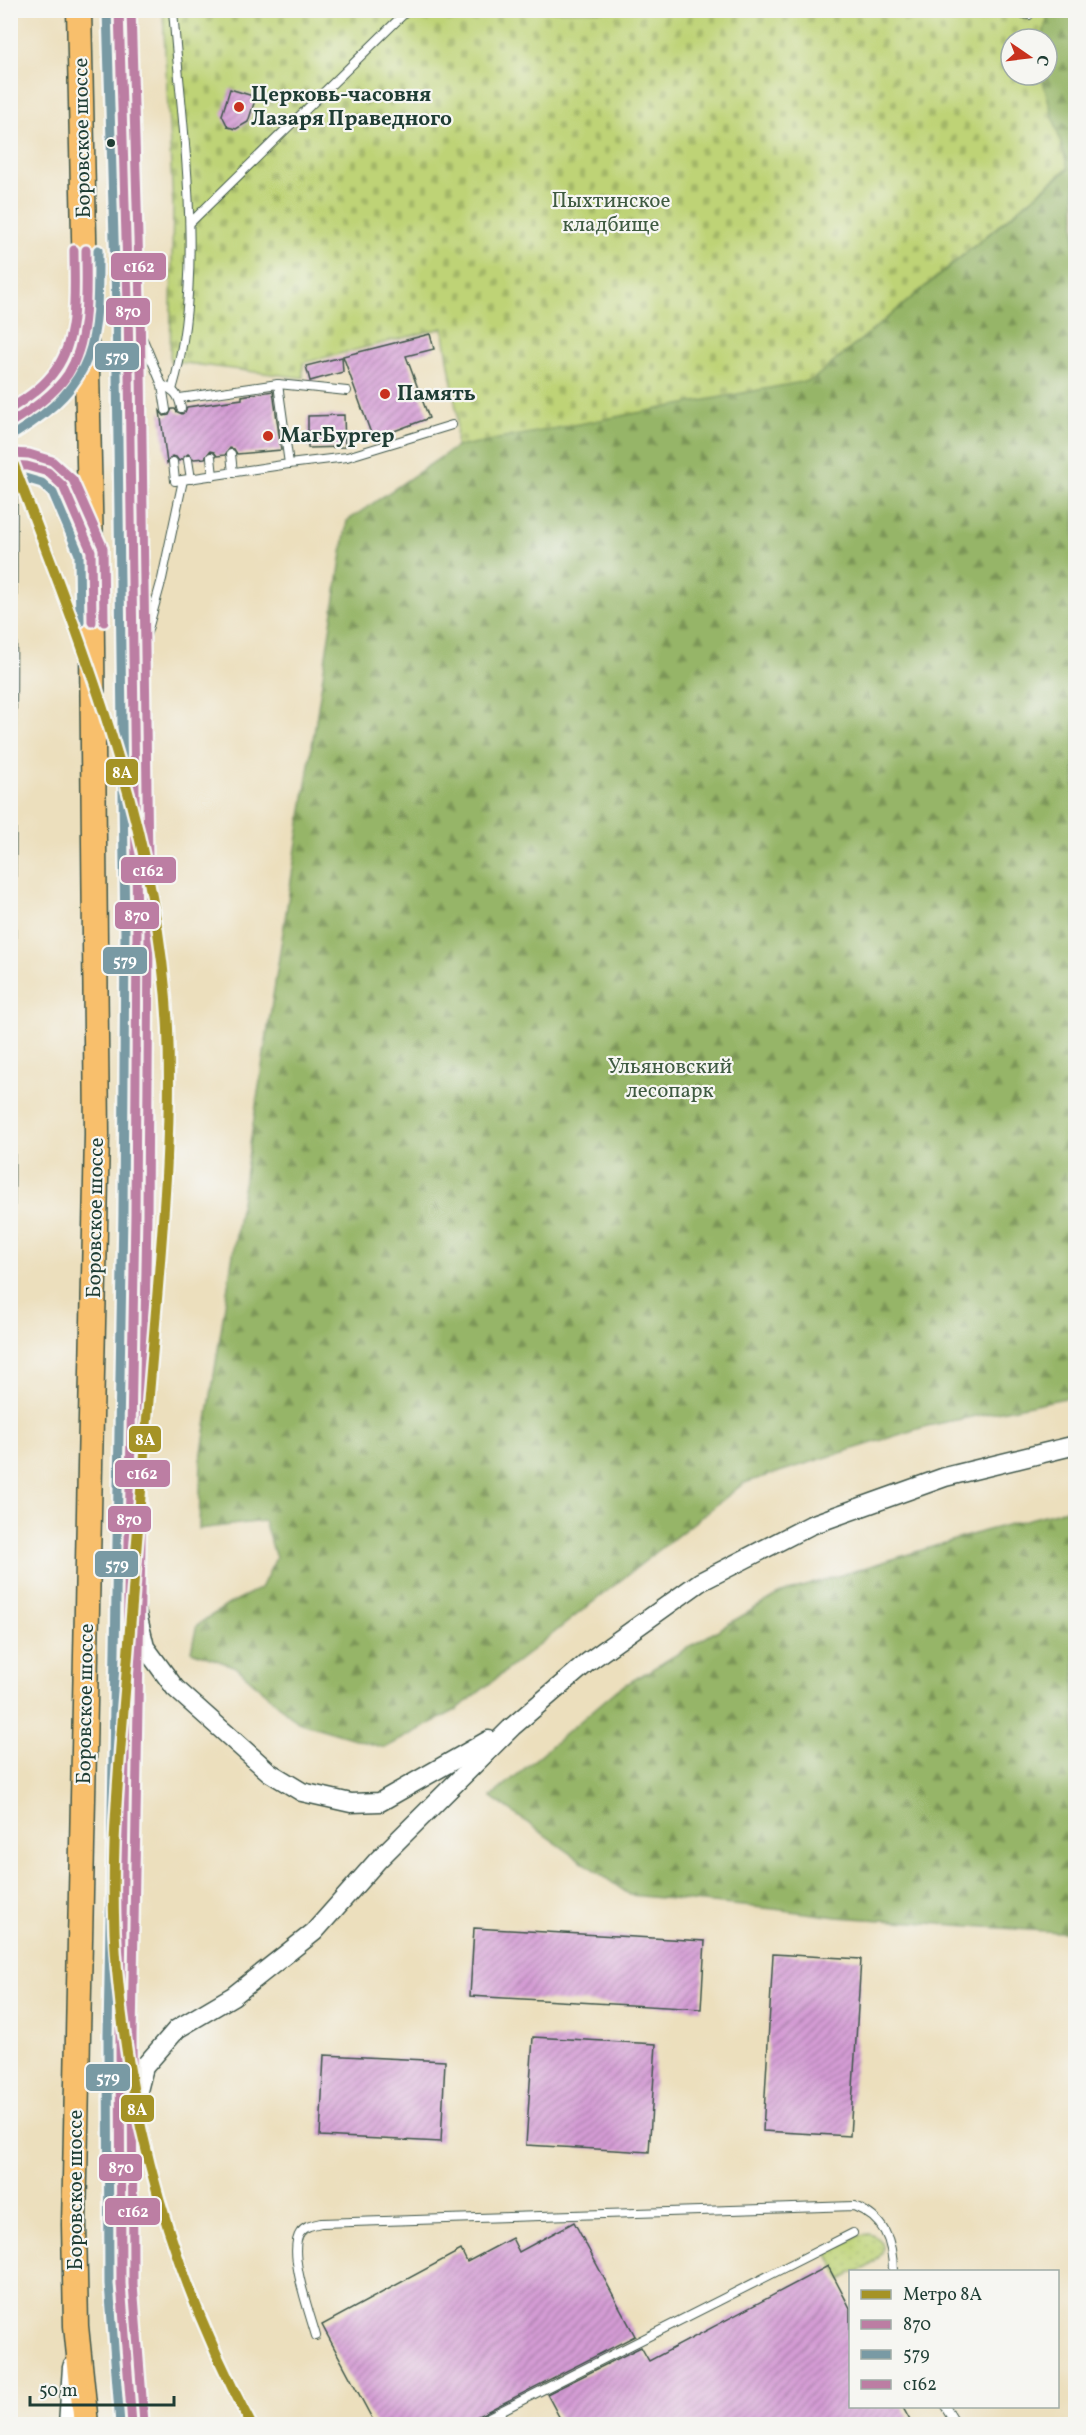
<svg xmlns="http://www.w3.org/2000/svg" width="1086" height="2435" font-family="Vollkorn,serif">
<defs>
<pattern id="grass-dots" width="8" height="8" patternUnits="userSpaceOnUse" patternTransform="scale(1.5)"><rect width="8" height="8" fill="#bed376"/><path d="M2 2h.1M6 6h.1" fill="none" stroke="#a3b667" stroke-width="1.8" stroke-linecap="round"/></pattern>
<pattern id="forest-firs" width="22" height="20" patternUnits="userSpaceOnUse" patternTransform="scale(1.5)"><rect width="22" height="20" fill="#96b567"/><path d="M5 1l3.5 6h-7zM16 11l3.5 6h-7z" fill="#7a9456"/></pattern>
<pattern id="cemetery-stones" width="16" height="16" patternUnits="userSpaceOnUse" patternTransform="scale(1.5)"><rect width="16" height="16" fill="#bed376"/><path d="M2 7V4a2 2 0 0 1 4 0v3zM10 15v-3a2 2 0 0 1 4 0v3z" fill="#a3b667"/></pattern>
<pattern id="building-hatch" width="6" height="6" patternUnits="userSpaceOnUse" patternTransform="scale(1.5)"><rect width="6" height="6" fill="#d49bd4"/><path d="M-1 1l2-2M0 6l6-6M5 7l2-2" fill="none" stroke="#ab80ad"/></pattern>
</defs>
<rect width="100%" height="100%" fill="#f6f6f2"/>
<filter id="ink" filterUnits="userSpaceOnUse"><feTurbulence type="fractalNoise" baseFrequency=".0167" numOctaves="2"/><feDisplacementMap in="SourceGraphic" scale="12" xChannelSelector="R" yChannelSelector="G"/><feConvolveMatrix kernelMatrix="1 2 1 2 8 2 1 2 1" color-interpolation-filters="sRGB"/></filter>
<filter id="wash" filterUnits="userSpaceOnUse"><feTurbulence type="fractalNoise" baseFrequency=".008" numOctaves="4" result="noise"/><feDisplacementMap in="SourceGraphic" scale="24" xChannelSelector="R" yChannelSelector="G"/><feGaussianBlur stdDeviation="1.35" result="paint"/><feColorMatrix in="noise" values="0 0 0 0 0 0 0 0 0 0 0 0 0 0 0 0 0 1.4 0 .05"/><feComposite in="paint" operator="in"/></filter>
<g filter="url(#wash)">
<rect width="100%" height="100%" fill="#ecdfbd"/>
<path fill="url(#grass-dots)" stroke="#6e8855" stroke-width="1.5" d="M 869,2234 C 901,2244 871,2272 850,2272 L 850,2275 L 841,2280 L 827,2252 L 860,2235 Z"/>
<g fill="url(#forest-firs)" stroke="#5a794e" stroke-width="1.5">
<polygon points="1049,11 1075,11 1075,1396 927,1426 744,1483 456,1710 385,1748 298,1722 236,1667 191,1651 197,1625 229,1604 261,1588 276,1558 264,1521 199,1529 201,1459 347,521 456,447 812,380 1068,169 1041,75 1047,75 1047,39 1042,39"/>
<polygon points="1075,1507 1075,1933 837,1917 774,1909 630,1895 491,1797 618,1689 779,1594 984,1531"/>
</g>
<polygon fill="url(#cemetery-stones)" stroke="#6e8855" stroke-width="1.5" points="163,11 1049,11 1042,39 1011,39 1011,75 1041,75 1068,168 812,380 456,447 457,414 443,328 303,363 303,378 170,361 173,206"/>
<g id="blocks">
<g fill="url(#building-hatch)">
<polygon points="230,89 256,97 248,122 236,129 228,127 222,115"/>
<polygon points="430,334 434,349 406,356 429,418 373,439 343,356"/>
<polygon points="342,357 343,372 310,381 306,366"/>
<polygon points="273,391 281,450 237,454 234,449 230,448 225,455 217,456 214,452 210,451 205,458 194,459 188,454 179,461 176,457 172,456 167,463 160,411 164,416 169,415 172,409 175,409 177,412 182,414 185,412 187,407 242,399 242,396"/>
<polygon points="344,415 345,447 308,448 308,416"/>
<polygon points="474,1928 705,1941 701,2009 470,1996"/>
<polygon points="773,1954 861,1959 850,2136 763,2131"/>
<polygon points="533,2037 656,2044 649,2152 526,2145"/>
<polygon points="324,2055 445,2061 441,2142 320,2136"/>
<polygon points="574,2222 635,2336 472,2419 469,2424 375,2424 322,2325 461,2250 467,2262 512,2238 519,2252"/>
<polygon points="828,2266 850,2308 850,2406 902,2406 912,2424 563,2424 547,2394 641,2347 649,2361"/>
</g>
</g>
</g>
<g filter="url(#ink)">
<use href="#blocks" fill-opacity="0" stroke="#3e5549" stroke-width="1.5"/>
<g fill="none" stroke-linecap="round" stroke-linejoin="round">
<defs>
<g id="service">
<polyline points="1004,10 1029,15"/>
<polyline points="190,223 408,10"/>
<path d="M 137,325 L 162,385 C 174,390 179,395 181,408"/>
<polyline points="278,384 347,391"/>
<polyline points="162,385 166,410"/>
<path d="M 172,390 C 206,276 182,128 173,10"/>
<polyline points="231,454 233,473"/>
<polyline points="211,457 213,476"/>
<polyline points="188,460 191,479"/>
<polyline points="173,462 175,481 289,464 278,384 180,398"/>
<polyline points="289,464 347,457 452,425"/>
<polyline points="142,651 162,579 183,480"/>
<polyline points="10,1274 13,465"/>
<path d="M 316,2336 C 310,2314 287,2252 300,2233 C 305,2226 313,2225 321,2223 L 854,2206 C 884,2218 893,2240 893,2272"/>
<polyline points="945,2406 956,2424"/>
<polyline points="499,2412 506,2424"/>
<polyline points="475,2424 853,2233"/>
</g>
<g id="minor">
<polyline points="10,423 50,394 71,368 80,336"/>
<path d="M 10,465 C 66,467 67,496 86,539"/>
</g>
<g id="tertiary">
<polyline points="134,1601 145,1647 175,1688 269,1772 302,1792 351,1803 380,1802 489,1740"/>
<polyline points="126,2138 144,2067 177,2029 233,1996 314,1932 378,1860 512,1727 588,1662 700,1582 811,1525 945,1477 1076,1445"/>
<polyline points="68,2424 72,2367"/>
</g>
<g id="primary">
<polyline points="79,10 91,551 97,1134 74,2225 76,2326 86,2424"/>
<polyline points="119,10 128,302 137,933 135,1214 120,2034 121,2284 132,2424"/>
</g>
</defs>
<use href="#service" stroke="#3e5549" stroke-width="10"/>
<use href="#minor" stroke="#3e5549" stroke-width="18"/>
<use href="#tertiary" stroke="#3e5549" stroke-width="21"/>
<use href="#primary" stroke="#3e5549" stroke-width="27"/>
<use href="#service" stroke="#fff" stroke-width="8"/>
<use href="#minor" stroke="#fff" stroke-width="15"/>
<use href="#tertiary" stroke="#fff" stroke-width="18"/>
<use href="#primary" stroke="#f8bf6c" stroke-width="24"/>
<defs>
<g id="bus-1">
<polyline points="119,10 128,302 137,933 135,1214 120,2034 121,2284 132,2424"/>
<path d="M 10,423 C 31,410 54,395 68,374 C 90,339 86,290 86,250"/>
<polyline points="10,465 27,466 48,472 63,486 91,551 92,622"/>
</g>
<g id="bus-2">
<polyline points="107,10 116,302 125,933 123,1214 108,2034 109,2284 120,2424"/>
<path d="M 16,433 C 99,382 98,340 98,250"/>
<polyline points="10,477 25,478 42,483 53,493 79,554 80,622"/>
</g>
<g id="bus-3">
<polyline points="131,10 140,302 149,933 147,1214 132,2034 133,2284 144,2423"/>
<path d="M 10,409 C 27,398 45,386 56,369 C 79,337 74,287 74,250"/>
<polyline points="11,453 29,454 52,461 73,480 103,548 104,622"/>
</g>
</defs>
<use href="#bus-1" stroke="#f6f6f2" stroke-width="14"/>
<use href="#bus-2" stroke="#f6f6f2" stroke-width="14"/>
<use href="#bus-3" stroke="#f6f6f2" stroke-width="14"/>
<use href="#bus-1" stroke="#bc7ea3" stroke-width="9"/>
<use href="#bus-2" stroke="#799aa4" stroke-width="9"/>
<use href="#bus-3" stroke="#bc7ea3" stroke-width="9"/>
<defs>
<path id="metro-1" d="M 10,455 C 81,642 158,828 168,1029 C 172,1127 163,1226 155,1323 C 145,1438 136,1552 127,1667 C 119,1768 108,1869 117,1970 C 131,2132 175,2282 251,2424"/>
</defs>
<use href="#metro-1" stroke="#f6f6f2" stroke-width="15"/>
<use href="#metro-1" stroke="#a59326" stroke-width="10"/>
</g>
</g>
<g fill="#c8321e" stroke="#f6f6f2" stroke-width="2">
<circle cx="239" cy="107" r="6"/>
<circle cx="385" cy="394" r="6"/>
<circle cx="268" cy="436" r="6"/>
</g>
<circle fill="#1f3d34" stroke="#f6f6f2" stroke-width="2" cx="111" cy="143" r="5"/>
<g text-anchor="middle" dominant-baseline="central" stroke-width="4.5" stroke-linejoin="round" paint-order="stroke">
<g font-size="21" font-weight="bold" fill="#1f3d34" stroke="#f6f6f2" text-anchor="start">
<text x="251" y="95">Церковь-часовня<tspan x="251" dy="24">Лазаря Праведного</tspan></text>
<text x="397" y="394">Память</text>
<text x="280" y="436">МагБургер</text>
</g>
<g font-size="21" fill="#1f3d34" stroke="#f6f6f2">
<text transform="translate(83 138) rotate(-91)">Боровское шоссе</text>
<text transform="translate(96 1218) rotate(-89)">Боровское шоссе</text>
<text transform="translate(86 1704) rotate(-89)">Боровское шоссе</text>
<text transform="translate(76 2190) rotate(-90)">Боровское шоссе</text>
</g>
<g font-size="21" fill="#3f5b41" stroke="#f6f6f2">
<text x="611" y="201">Пыхтинское<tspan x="611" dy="24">кладбище</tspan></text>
<text x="670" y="1067">Ульяновский<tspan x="670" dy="24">лесопарк</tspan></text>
</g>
</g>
<g stroke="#f6f6f2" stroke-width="2">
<rect x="110" y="252" width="57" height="29" rx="6" fill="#bc7ea3"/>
<rect x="105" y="297" width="46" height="29" rx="6" fill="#bc7ea3"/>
<rect x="94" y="342" width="46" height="29" rx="6" fill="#799aa4"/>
<rect x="105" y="758" width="34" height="28" rx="6" fill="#a59326"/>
<rect x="120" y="856" width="57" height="28" rx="6" fill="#bc7ea3"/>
<rect x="114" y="901" width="46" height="29" rx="6" fill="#bc7ea3"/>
<rect x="102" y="946" width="46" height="29" rx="6" fill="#799aa4"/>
<rect x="128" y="1425" width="34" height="28" rx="6" fill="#a59326"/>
<rect x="114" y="1459" width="57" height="29" rx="6" fill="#bc7ea3"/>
<rect x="107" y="1505" width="45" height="28" rx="6" fill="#bc7ea3"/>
<rect x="94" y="1550" width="45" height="28" rx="6" fill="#799aa4"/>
<rect x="85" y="2063" width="46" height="29" rx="6" fill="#799aa4"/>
<rect x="120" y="2094" width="35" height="29" rx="6" fill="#a59326"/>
<rect x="98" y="2153" width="45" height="29" rx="6" fill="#bc7ea3"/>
<rect x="104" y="2197" width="57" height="29" rx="6" fill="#bc7ea3"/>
</g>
<g font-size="16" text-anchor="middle" font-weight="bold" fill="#fff">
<text x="139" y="272">с162</text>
<text x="128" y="317">870</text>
<text x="117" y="362">579</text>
<text x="122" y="778">8А</text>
<text x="148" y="876">с162</text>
<text x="137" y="921">870</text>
<text x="125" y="966">579</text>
<text x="145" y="1445">8А</text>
<text x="142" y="1479">с162</text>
<text x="129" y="1525">870</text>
<text x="117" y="1570">579</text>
<text x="108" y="2083">579</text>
<text x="137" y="2115">8А</text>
<text x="121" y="2173">870</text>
<text x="133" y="2217">с162</text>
</g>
<rect width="1086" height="2435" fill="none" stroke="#f6f6f2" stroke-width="36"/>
<rect x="849" y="2270" width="210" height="138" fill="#f6f6f2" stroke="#a0aca6" stroke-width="1.5"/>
<rect x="861" y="2290" width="30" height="9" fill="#a59326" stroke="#a0aca6" stroke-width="1.5"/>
<text x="903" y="2300" font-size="18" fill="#1f3d34">Метро 8А</text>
<rect x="861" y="2320" width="30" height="9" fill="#bc7ea3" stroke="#a0aca6" stroke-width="1.5"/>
<text x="903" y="2330" font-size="18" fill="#1f3d34">870</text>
<rect x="861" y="2350" width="30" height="9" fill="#799aa4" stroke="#a0aca6" stroke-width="1.5"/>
<text x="903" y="2360" font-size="18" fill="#1f3d34">579</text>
<rect x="861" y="2380" width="30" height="9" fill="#bc7ea3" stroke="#a0aca6" stroke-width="1.5"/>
<text x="903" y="2390" font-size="18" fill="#1f3d34">с162</text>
<g transform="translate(1029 57) rotate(104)"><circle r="28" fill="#f6f6f2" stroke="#a0aca6" stroke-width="1.5"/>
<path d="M0-4.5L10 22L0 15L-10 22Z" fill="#c8321e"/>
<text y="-9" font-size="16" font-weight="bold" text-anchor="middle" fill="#1f3d34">С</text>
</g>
<path d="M30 2396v9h144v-9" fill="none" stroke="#1f3d34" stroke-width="3"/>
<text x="39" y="2396" font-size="18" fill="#1f3d34" stroke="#f6f6f2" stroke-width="4.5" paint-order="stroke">50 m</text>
</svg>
